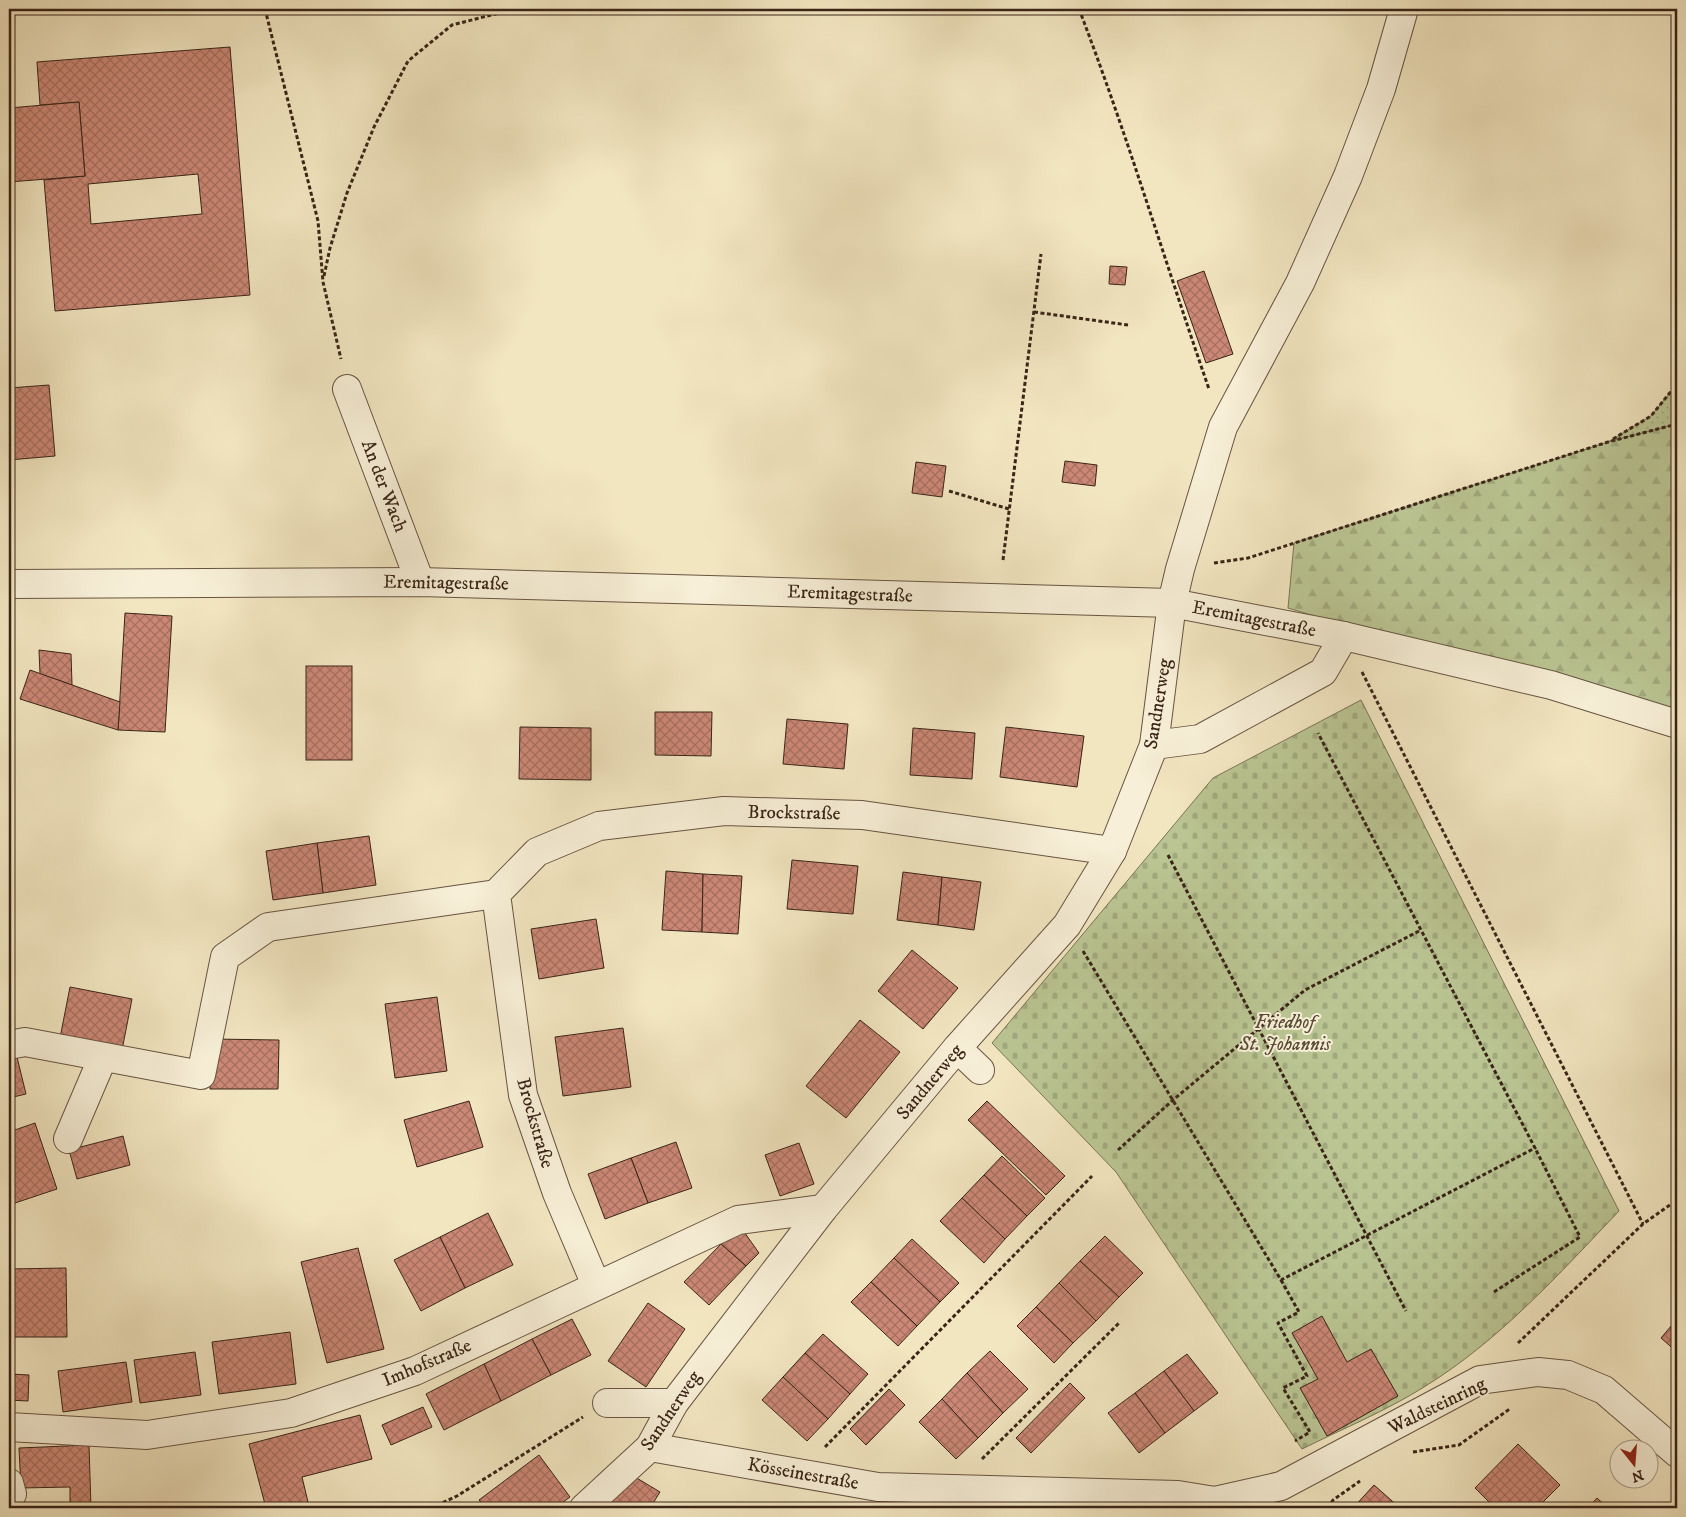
<svg xmlns="http://www.w3.org/2000/svg" width="1686" height="1517" font-family="'IM FELL DW Pica',serif">
<defs>
<pattern id="grass-dots" width="8" height="8" patternUnits="userSpaceOnUse" patternTransform="scale(1.25)"><rect width="8" height="8" fill="#bac593"/><path d="M2 2h.1M6 6h.1" fill="none" stroke="#a1a97e" stroke-width="1.8" stroke-linecap="round"/></pattern>
<pattern id="forest-firs" width="22" height="20" patternUnits="userSpaceOnUse" patternTransform="scale(1.25)"><rect width="22" height="20" fill="#bac593"/><path d="M5 1l3.5 6h-7zM16 11l3.5 6h-7z" fill="#a1a97e"/></pattern>
<pattern id="cemetery-stones" width="16" height="16" patternUnits="userSpaceOnUse" patternTransform="scale(1.25)"><rect width="16" height="16" fill="#bac593"/><path d="M2 7V4a2 2 0 0 1 4 0v3zM10 15v-3a2 2 0 0 1 4 0v3z" fill="#a1a97e"/></pattern>
<pattern id="building-cross-hatch" width="8" height="8" patternUnits="userSpaceOnUse" patternTransform="scale(1.25)"><rect width="8" height="8" fill="#cc8876"/><path d="M0 0l8 8M0 8l8-8" fill="none" stroke="#a76f60"/></pattern>
</defs>
<rect width="100%" height="100%" fill="#f2e6c1"/>
<filter id="stains"><feTurbulence type="fractalNoise" baseFrequency=".004" numOctaves="4"/><feColorMatrix values="0 0 0 0 .2 0 0 0 0 .09 0 0 0 0 .02 0 0 0 .5 -.17"/></filter>
<radialGradient id="worn" r=".72"><stop offset=".6" stop-color="#630" stop-opacity="0"/><stop offset="1" stop-color="#630" stop-opacity=".3"/></radialGradient>
<polygon fill="url(#grass-dots)" stroke="#7a7456" points="1677,384 1677,424 1608,442 1651,416"/>
<polygon fill="url(#forest-firs)" stroke="#7a7456" points="1677,424 1677,725 1288,608 1294,543 1608,442"/>
<path fill="url(#cemetery-stones)" stroke="#7a7456" d="M 1361,700 L 1619,1211 C 1559,1274 1499,1341 1424,1387 C 1386,1411 1342,1429 1302,1449 L 1116,1172 L 992,1043 L 1213,778 Z"/>
<g fill="url(#building-cross-hatch)" stroke="#3a2418" fill-rule="evenodd">
<path d="M 230,47 L 250,295 L 55,311 L 44,180 L 85,176 L 79,102 L 40,105 L 37,62 ZM 198,174 L 202,214 L 91,224 L 88,184 Z"/>
<polygon points="79,102 85,176 9,182 9,108"/>
<polygon points="1110,266 1127,267 1125,285 1109,284"/>
<polygon points="1204,271 1233,354 1206,363 1177,281"/>
<polygon points="49,385 55,456 9,460 9,388"/>
<polygon points="1065,461 1097,465 1095,486 1062,482"/>
<polygon points="916,462 946,466 942,497 912,493"/>
<polygon points="125,613 172,616 165,732 118,730"/>
<polygon points="39,650 71,654 72,685 40,674"/>
<rect x="306" y="666" width="46" height="94"/>
<polygon points="30,670 120,702 118,730 20,699"/>
<polygon points="655,712 712,712 711,756 655,755"/>
<polygon points="787,719 848,724 844,769 783,764"/>
<polygon points="520,727 591,728 591,780 519,779"/>
<polygon points="1006,727 1084,736 1077,787 1000,777"/>
<polygon points="913,728 975,733 972,779 910,775"/>
<polygon points="369,836 376,885 323,893 317,843"/>
<polygon points="317,843 323,893 273,900 266,851"/>
<polygon points="792,860 858,866 853,914 787,909"/>
<polygon points="666,871 703,874 702,932 662,930"/>
<polygon points="903,872 942,877 938,925 897,920"/>
<polygon points="703,874 742,876 738,934 702,932"/>
<polygon points="942,877 981,882 974,930 938,925"/>
<polygon points="596,919 604,968 539,979 531,929"/>
<polygon points="912,950 958,988 923,1029 878,991"/>
<polygon points="70,987 132,999 122,1050 60,1038"/>
<polygon points="437,997 447,1071 395,1078 385,1004"/>
<polygon points="860,1020 900,1052 846,1118 806,1086"/>
<polygon points="623,1028 631,1087 563,1096 555,1037"/>
<polygon points="211,1039 279,1040 278,1089 210,1089"/>
<polygon points="17,1057 26,1094 9,1098 9,1059"/>
<polygon points="469,1101 483,1147 417,1167 404,1120"/>
<polygon points="987,1101 1065,1176 1046,1195 968,1120"/>
<polygon points="35,1123 57,1189 9,1205 9,1132"/>
<polygon points="123,1136 130,1165 77,1179 69,1150"/>
<polygon points="676,1142 692,1188 648,1203 631,1158"/>
<polygon points="799,1143 814,1184 780,1196 765,1155"/>
<polygon points="1002,1156 1045,1198 1027,1216 984,1175"/>
<polygon points="631,1158 648,1203 605,1219 588,1174"/>
<polygon points="984,1175 1027,1216 1005,1239 962,1198"/>
<polygon points="962,1198 1005,1239 984,1263 940,1221"/>
<polygon points="488,1213 513,1265 465,1288 440,1237"/>
<polygon points="742,1229 759,1253 746,1266 721,1244"/>
<polygon points="1105,1236 1143,1273 1119,1297 1080,1261"/>
<polygon points="440,1237 465,1288 421,1311 394,1260"/>
<polygon points="912,1239 959,1283 940,1302 894,1258"/>
<polygon points="721,1244 746,1266 709,1305 684,1282"/>
<polygon points="358,1248 384,1349 327,1363 301,1262"/>
<polygon points="894,1258 940,1302 917,1326 871,1282"/>
<polygon points="1080,1261 1119,1297 1096,1321 1059,1283"/>
<polygon points="66,1268 67,1337 9,1337 9,1269"/>
<polygon points="871,1282 917,1326 898,1346 851,1302"/>
<polygon points="1059,1283 1096,1321 1073,1343 1036,1307"/>
<polygon points="648,1303 685,1329 646,1387 608,1361"/>
<polygon points="1036,1307 1073,1343 1054,1363 1017,1326"/>
<polygon points="1322,1316 1347,1362 1371,1349 1398,1396 1327,1436 1300,1388 1318,1379 1292,1333"/>
<polygon points="572,1319 591,1355 551,1375 532,1339"/>
<polygon points="1677,1319 1677,1352 1661,1338"/>
<polygon points="290,1332 296,1384 219,1394 212,1342"/>
<polygon points="823,1334 868,1374 850,1394 805,1353"/>
<polygon points="532,1339 551,1375 501,1401 484,1364"/>
<polygon points="990,1351 1028,1389 1003,1413 967,1373"/>
<polygon points="195,1352 201,1395 140,1403 134,1360"/>
<polygon points="805,1353 850,1394 828,1419 783,1377"/>
<polygon points="1187,1354 1218,1393 1194,1411 1164,1371"/>
<polygon points="126,1362 132,1402 63,1412 58,1371"/>
<polygon points="484,1364 501,1401 444,1430 426,1394"/>
<polygon points="1164,1371 1194,1411 1165,1433 1135,1393"/>
<polygon points="967,1373 1003,1413 978,1438 942,1399"/>
<polygon points="9,1374 29,1375 28,1401 9,1400"/>
<polygon points="783,1377 828,1419 807,1441 762,1400"/>
<polygon points="1070,1383 1085,1398 1031,1453 1016,1438"/>
<polygon points="889,1389 905,1405 866,1445 850,1429"/>
<polygon points="1135,1393 1165,1433 1139,1453 1108,1413"/>
<polygon points="942,1399 978,1438 956,1459 919,1422"/>
<polygon points="423,1407 432,1427 391,1445 382,1425"/>
<polygon points="360,1415 372,1459 302,1477 308,1502 285,1508 266,1508 249,1444"/>
<polygon points="1518,1444 1560,1485 1537,1508 1495,1508 1475,1488"/>
<polygon points="89,1445 91,1508 70,1508 70,1487 21,1488 19,1448"/>
<polygon points="539,1455 570,1497 555,1508 485,1508 479,1500"/>
<polygon points="630,1474 660,1492 650,1508 608,1508"/>
<polygon points="1374,1485 1400,1508 1353,1508"/>
<polygon points="1597,1498 1608,1508 1588,1508"/>
</g>
<g fill="none" stroke-linecap="round" stroke-linejoin="round">
<defs>
<g id="minor">
<polyline points="347,389 420,582"/>
<polyline points="9,584 420,582 1172,603 1344,636 1551,685 1677,724"/>
<polyline points="1154,745 1200,739 1323,672 1344,636"/>
<polyline points="496,894 523,1095 557,1193 596,1285"/>
<polyline points="9,1045 25,1042 201,1075 225,957 268,927 496,894 537,852 599,826 724,811 862,815 1112,851"/>
<polyline points="957,1048 980,1070"/>
<polyline points="68,1139 103,1057"/>
<polyline points="607,1403 674,1403"/>
<polyline points="9,1427 147,1435 291,1413 415,1371 738,1220 823,1209"/>
<polyline points="650,1447 878,1487 1178,1495 1215,1501 1223,1508"/>
<polyline points="9,1483 12,1494"/>
<polyline points="1215,1501 1281,1486 1480,1380 1538,1372 1568,1375 1604,1390 1677,1453"/>
<polyline points="584,1508 650,1447 674,1403 823,1209 957,1048 1067,925 1112,851 1154,745 1172,603 1180,569 1223,427 1300,283 1348,176 1381,89 1404,9"/>
</g>
</defs>
<use href="#minor" stroke="#685442" stroke-width="30"/>
<g stroke="#3a2418" stroke-width="3" stroke-dasharray="4 2.5" stroke-linecap="butt">
<polyline points="265,9 318,221 323,282 341,359"/>
<polyline points="934,9 1030,9"/>
<path d="M 1079,9 C 1127,134 1165,262 1209,389"/>
<polyline points="324,276 330,248 347,193 374,127 408,61 452,25 515,9"/>
<polyline points="1034,312 1128,325"/>
<polyline points="1613,439 1651,416 1677,384"/>
<polyline points="949,491 1009,509"/>
<polyline points="1003,560 1041,254"/>
<polyline points="1214,563 1248,558 1608,442 1677,424"/>
<polyline points="1362,672 1643,1224"/>
<polyline points="1168,855 1406,1311"/>
<polyline points="1083,951 1281,1280 1535,1148 1318,733"/>
<polyline points="1118,1150 1173,1100 1305,990 1421,930"/>
<polyline points="1281,1280 1299,1312 1278,1323 1307,1376 1283,1388 1310,1432 1295,1441"/>
<polyline points="1494,1292 1580,1237 1535,1148"/>
<polyline points="1518,1343 1643,1224 1677,1200"/>
<polyline points="825,1447 1092,1176"/>
<polyline points="1413,1452 1459,1445 1511,1408"/>
<polyline points="982,1459 1120,1322"/>
<polyline points="431,1508 457,1496 583,1417"/>
<polyline points="1328,1508 1333,1500 1360,1481"/>
</g>
<use href="#minor" stroke="#f7efd7" stroke-width="28"/>
</g>
<g text-anchor="middle" dominant-baseline="central" stroke-width="4" stroke-linejoin="round" paint-order="stroke">
<g font-size="19" fill="#3a2418" stroke="#f7efd7">
<text transform="translate(384 486) rotate(69)">An der Wach</text>
<text transform="translate(446 583) rotate(1)">Eremitagestraße</text>
<text transform="translate(850 594) rotate(2)">Eremitagestraße</text>
<text transform="translate(1254 619) rotate(11)">Eremitagestraße</text>
<text transform="translate(1158 704) rotate(-81)">Sandnerweg</text>
<text transform="translate(794 813) rotate(1)">Brockstraße</text>
<text transform="translate(930 1082) rotate(-50)">Sandnerweg</text>
<text transform="translate(535 1123) rotate(74)">Brockstraße</text>
<text transform="translate(427 1363) rotate(-23)">Imhofstraße</text>
<text transform="translate(1437 1406) rotate(-26)">Waldsteinring</text>
<text transform="translate(671 1411) rotate(-56)">Sandnerweg</text>
<text transform="translate(803 1474) rotate(10)">Kösseinestraße</text>
</g>
<g font-size="19" font-style="italic" fill="#5a4c37" stroke="#f7efd7">
<text x="1285" y="1022">Friedhof<tspan x="1285" dy="22">St. Johannis</tspan></text>
</g>
</g>
<rect width="1686" height="1517" fill="none" stroke="#f2e6c1" stroke-width="30"/>
<rect x="10" y="10" width="1666" height="1497" fill="none" stroke="#3a2418" stroke-width="2.5"/>
<rect x="15" y="15" width="1656" height="1487" fill="none" stroke="#3a2418"/>
<g transform="translate(1634 1464) rotate(163)"><circle r="24" fill="#f7efd7" stroke="#ab9e8b"/>
<path d="M0-4L9 19L0 12L-9 19Z" fill="#8f2418"/>
<text y="-8" font-size="14" font-weight="bold" text-anchor="middle" fill="#3a2418">N</text>
</g>
<rect width="100%" height="100%" filter="url(#stains)"/>
<rect width="100%" height="100%" fill="url(#worn)"/>
</svg>
